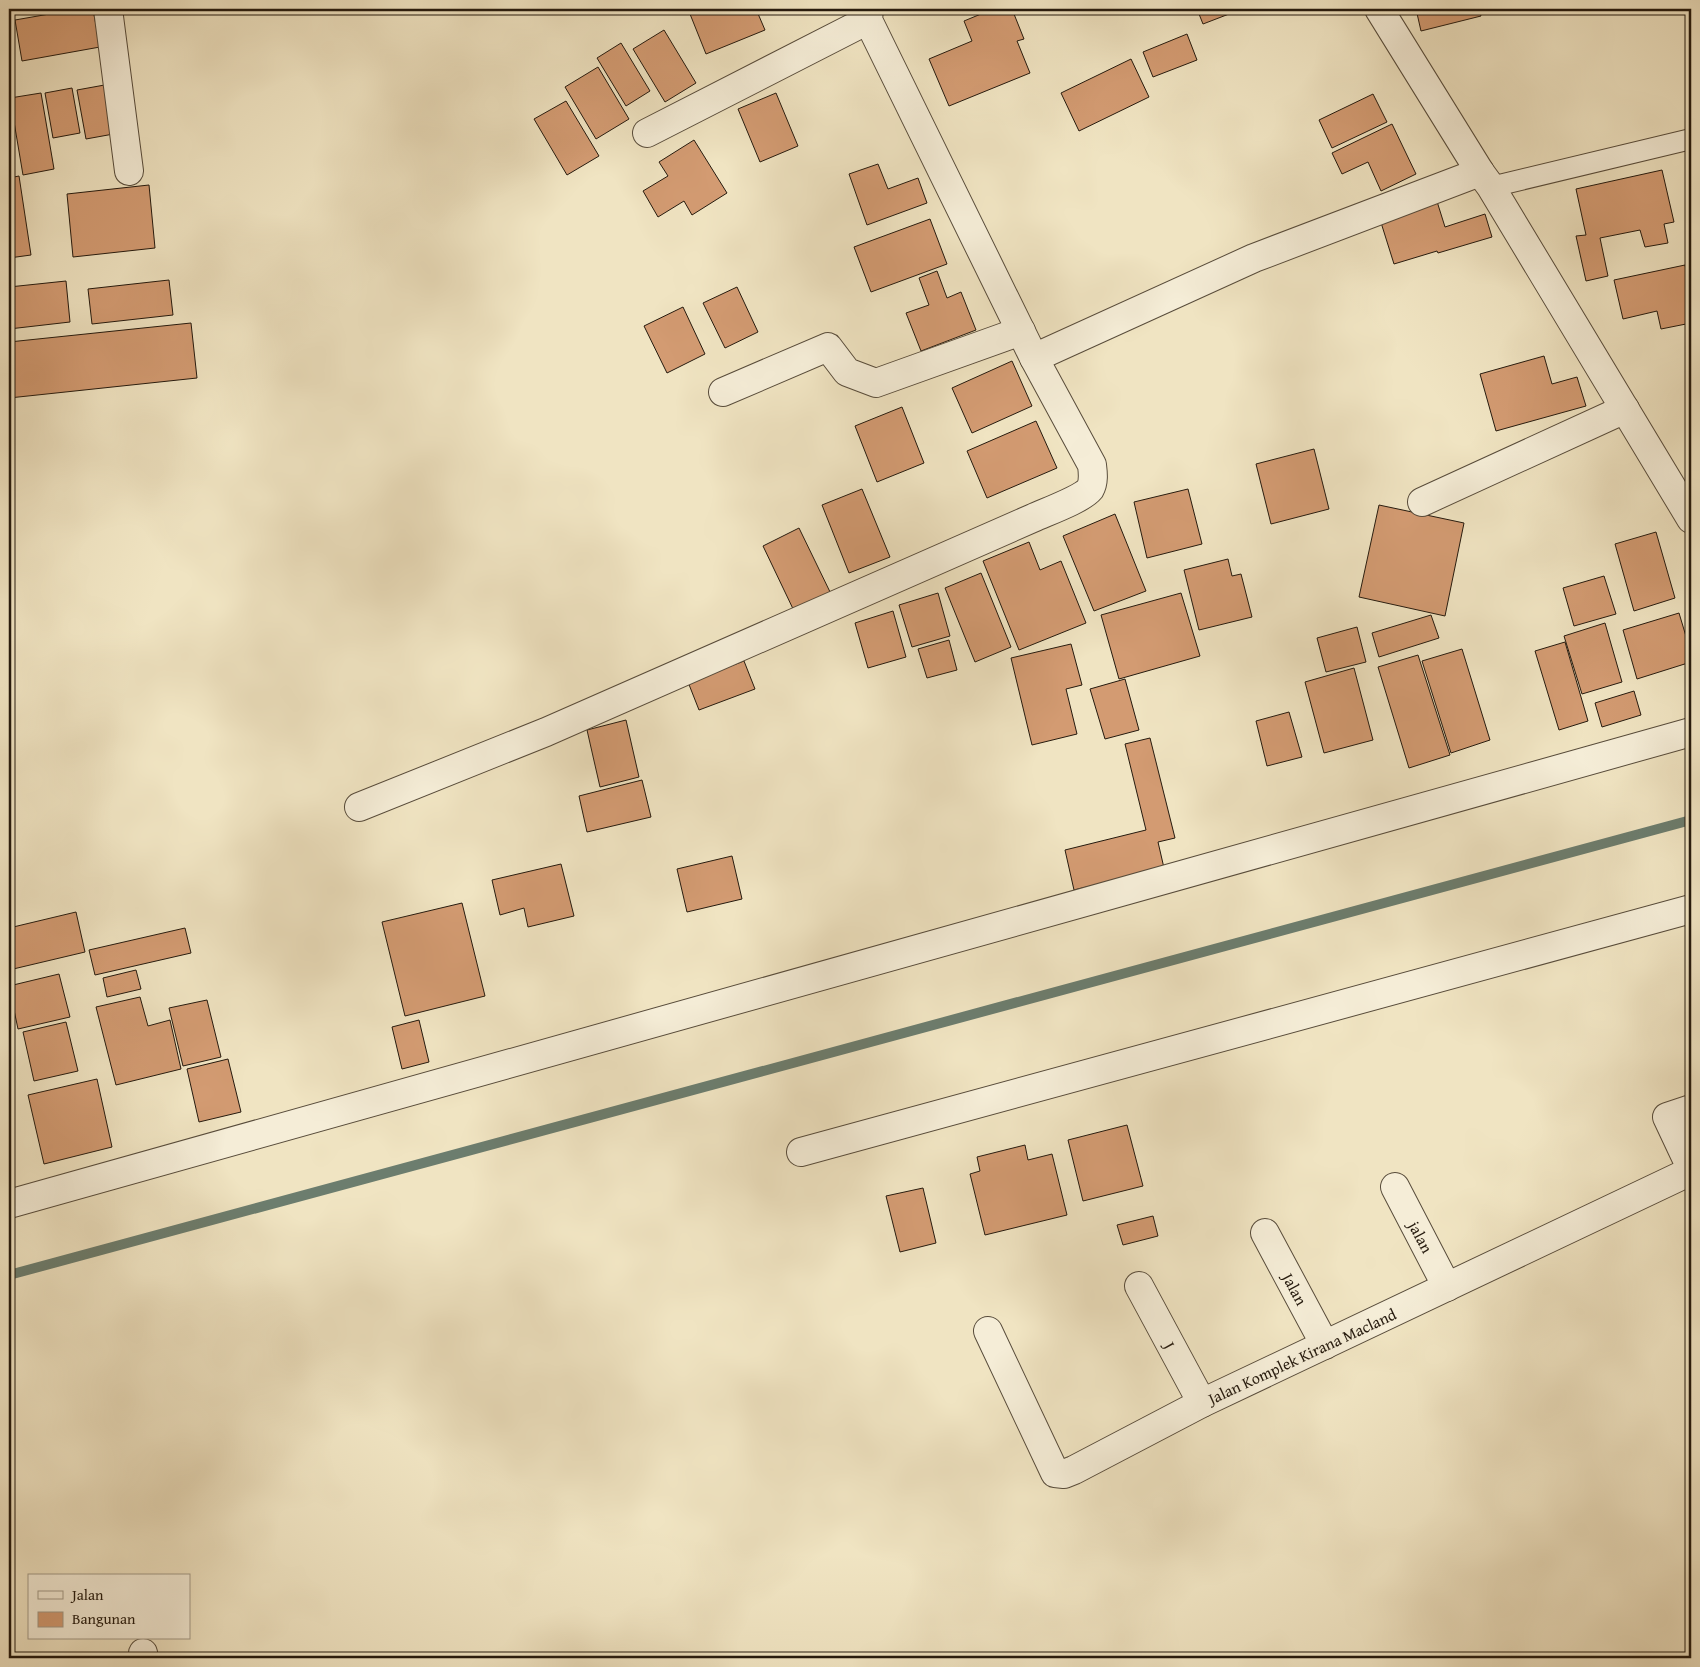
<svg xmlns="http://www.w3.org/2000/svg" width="1700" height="1667" font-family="'Gentium Book Plus',serif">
<rect width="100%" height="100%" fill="#f0e4c2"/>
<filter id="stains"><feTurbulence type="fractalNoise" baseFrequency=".004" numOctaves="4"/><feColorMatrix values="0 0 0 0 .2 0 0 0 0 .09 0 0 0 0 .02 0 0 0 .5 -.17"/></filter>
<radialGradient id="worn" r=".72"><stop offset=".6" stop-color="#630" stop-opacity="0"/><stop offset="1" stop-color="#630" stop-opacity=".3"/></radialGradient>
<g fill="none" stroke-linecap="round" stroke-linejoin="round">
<polyline stroke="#6c7d6e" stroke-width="10" points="9,1275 1691,820"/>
</g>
<g fill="#d39b72" stroke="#251a0e">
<polygon points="78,9 93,9 100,47 22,61 15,20"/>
<polygon points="688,9 756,9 765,30 706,54"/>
<polygon points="993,9 1012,9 1024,39 1017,41 1030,73 949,106 929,59 972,41 964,21"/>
<polygon points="1197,9 1242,9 1203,24"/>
<polygon points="1416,9 1479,9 1481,16 1421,31"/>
<polygon points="664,30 696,83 665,102 633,49"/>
<polygon points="1187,34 1197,60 1153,77 1143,52"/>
<polygon points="621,43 650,91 626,106 597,58"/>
<polygon points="1131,59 1149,97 1079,131 1061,93"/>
<polygon points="598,67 629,119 596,139 565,87"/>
<polygon points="110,84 119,133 86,139 77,90"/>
<polygon points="72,88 80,133 53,138 45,93"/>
<polygon points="41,93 54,169 23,175 10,98"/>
<polygon points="776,93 798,146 760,162 738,109"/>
<polygon points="1373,94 1387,122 1332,148 1319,120"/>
<polygon points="566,101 599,156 567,175 534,119"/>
<polygon points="1392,124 1416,174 1381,191 1368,162 1342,174 1332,153"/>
<polygon points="694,140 727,193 692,215 684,201 658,217 643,191 668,176 659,162"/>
<polygon points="878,164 888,189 918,178 927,203 867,225 849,174"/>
<polygon points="1662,170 1674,222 1664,224 1668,243 1645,247 1640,230 1600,238 1608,276 1586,281 1576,236 1586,235 1576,189"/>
<polygon points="19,176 31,255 9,258 9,178"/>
<polygon points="149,185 155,248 73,257 67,194"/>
<polygon points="1435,195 1445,227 1485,214 1492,237 1438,253 1437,251 1394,264 1378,213"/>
<polygon points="930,219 947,264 871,292 854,247"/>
<polygon points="1685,265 1691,295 1691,323 1661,329 1657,311 1623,319 1614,280"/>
<polygon points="937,271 947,298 961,292 976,330 921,351 906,313 929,305 919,278"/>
<polygon points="169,280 173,315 92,324 88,289"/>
<polygon points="66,281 70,322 9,329 9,287"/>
<polygon points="737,287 758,332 725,348 703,303"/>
<polygon points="683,307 705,354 667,373 644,326"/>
<polygon points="191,323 197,378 9,398 9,342"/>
<polygon points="1544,356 1552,384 1577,377 1586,406 1496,431 1480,374"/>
<polygon points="1012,361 1032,406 972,433 952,388"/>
<polygon points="902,407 924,463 877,482 855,426"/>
<polygon points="1036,421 1057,468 987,498 967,451"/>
<polygon points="1314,449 1329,509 1271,524 1256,464"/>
<polygon points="862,489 890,557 849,573 822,505"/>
<polygon points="1188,489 1202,544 1147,558 1134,502"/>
<polygon points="1379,505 1464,523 1445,616 1359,597"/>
<polygon points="1115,514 1146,591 1094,611 1063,536"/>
<polygon points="799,528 832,596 795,613 763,546"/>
<polygon points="1656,532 1675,598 1634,611 1615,544"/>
<polygon points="1029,542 1040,570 1061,561 1086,623 1019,650 983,561"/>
<polygon points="1228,559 1232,576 1241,574 1252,617 1199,630 1184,570"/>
<polygon points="981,573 1011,647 975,662 945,588"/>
<polygon points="1604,576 1616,614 1574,626 1563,588"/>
<polygon points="938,593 950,636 912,647 899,605"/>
<polygon points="1181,593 1200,656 1119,679 1101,615"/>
<polygon points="893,611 906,657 868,668 855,623"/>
<polygon points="1679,613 1691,653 1691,662 1637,679 1623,630"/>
<polygon points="1431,615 1439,638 1379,657 1372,633"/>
<polygon points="1605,623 1622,682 1582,694 1564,636"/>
<polygon points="1357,627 1366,662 1326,672 1317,638"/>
<polygon points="949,640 957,670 927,678 918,649"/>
<polygon points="1565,642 1588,721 1559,730 1535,651"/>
<polygon points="1071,644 1082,685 1066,689 1077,734 1032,745 1011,658"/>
<polygon points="1462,649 1490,740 1451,753 1422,661"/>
<polygon points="1418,655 1450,755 1409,768 1378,667"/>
<polygon points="744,661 755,689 699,710 688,682"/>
<polygon points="1354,668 1373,740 1324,753 1305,682"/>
<polygon points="1125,679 1139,730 1105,739 1090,689"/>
<polygon points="1634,691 1641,715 1602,727 1595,703"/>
<polygon points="1289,712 1302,757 1267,766 1256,721"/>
<polygon points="626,720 639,777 600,787 587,730"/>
<polygon points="1150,738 1175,838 1158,842 1164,868 1074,890 1065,850 1146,830 1125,744"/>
<polygon points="642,780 651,817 587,832 579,796"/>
<polygon points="732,856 742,899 687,912 677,869"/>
<polygon points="561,864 574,916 528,927 524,908 500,915 492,880"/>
<polygon points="462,903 485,996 405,1016 382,922"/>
<polygon points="76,912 85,952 9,970 9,928"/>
<polygon points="185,928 191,953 95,975 89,950"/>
<polygon points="136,970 141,989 107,997 103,978"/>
<polygon points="59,974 70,1017 18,1029 9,986"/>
<polygon points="140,997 148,1026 170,1020 181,1069 116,1085 96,1007"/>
<polygon points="207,1000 221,1057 183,1066 169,1008"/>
<polygon points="419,1020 429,1062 402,1069 392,1027"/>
<polygon points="66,1022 78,1071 34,1081 23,1032"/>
<polygon points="228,1059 241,1112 199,1122 187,1069"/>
<polygon points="97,1079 112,1147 44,1164 28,1095"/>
<polygon points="1127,1125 1143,1186 1083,1201 1068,1140"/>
<polygon points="1025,1145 1028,1160 1052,1154 1067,1215 985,1235 970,1174 980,1171 977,1157"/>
<polygon points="923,1188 936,1243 900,1252 886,1196"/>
<polygon points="1153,1216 1158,1236 1123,1245 1117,1225"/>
</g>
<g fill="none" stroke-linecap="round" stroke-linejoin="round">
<defs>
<polyline id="service" points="1491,187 1691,139"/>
<g id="minor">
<polyline points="108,9 129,171"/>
<polyline points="1379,9 1480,172 1491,187 1691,519"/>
<polyline points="647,133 868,20"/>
<polyline points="1034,358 1254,258 1480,172"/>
<polyline points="723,392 828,347 847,372 876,383 1021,331"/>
<polyline points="1422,502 1625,409"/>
<path d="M 359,807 L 546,732 L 1033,518 C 1046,512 1082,499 1090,489 C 1094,482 1093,473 1092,465 L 1034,358 L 868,20 L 869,9"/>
<polyline points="1691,1109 1667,1117 1691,1168"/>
<polyline points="801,1152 1691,909"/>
<polyline points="1395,1187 1447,1287"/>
<polyline points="9,1204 1691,732"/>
<polyline points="1265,1233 1325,1345"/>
<polyline points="1139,1286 1202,1403"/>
<polyline points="988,1331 1055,1473 1064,1474 1074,1470 1202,1403 1691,1171"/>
<polyline points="143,1653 144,1658"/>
</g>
</defs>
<use href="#service" stroke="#584c3b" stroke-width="22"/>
<use href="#minor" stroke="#584c3b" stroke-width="30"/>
<use href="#service" stroke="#f5edd7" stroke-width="20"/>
<use href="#minor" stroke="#f5edd7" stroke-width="28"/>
</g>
<g text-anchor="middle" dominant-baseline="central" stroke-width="4.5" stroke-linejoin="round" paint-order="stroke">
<g font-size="16" fill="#251a0e" stroke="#f5edd7">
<text transform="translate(1421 1237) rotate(62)">jalan</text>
<text transform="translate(1295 1289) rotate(62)">Jalan</text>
<text transform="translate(1170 1345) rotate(61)">J</text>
<text transform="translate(1302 1356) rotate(-25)">Jalan Komplek Kirana Macland</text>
</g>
</g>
<rect width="1700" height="1667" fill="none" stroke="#f0e4c2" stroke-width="30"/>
<rect x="10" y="10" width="1680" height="1647" fill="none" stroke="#251a0e" stroke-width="2.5"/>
<rect x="15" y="15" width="1670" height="1637" fill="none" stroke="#251a0e"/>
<rect x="28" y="1574" width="162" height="65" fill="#f5edd7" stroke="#a29987"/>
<rect x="38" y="1591" width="25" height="8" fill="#f5edd7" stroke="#a29987"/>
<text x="72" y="1600" font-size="15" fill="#251a0e">Jalan</text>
<rect x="38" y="1612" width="25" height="15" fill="#d39b72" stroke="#a29987"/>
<text x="72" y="1624" font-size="15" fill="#251a0e">Bangunan</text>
<rect width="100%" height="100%" filter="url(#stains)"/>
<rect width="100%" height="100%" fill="url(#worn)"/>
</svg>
